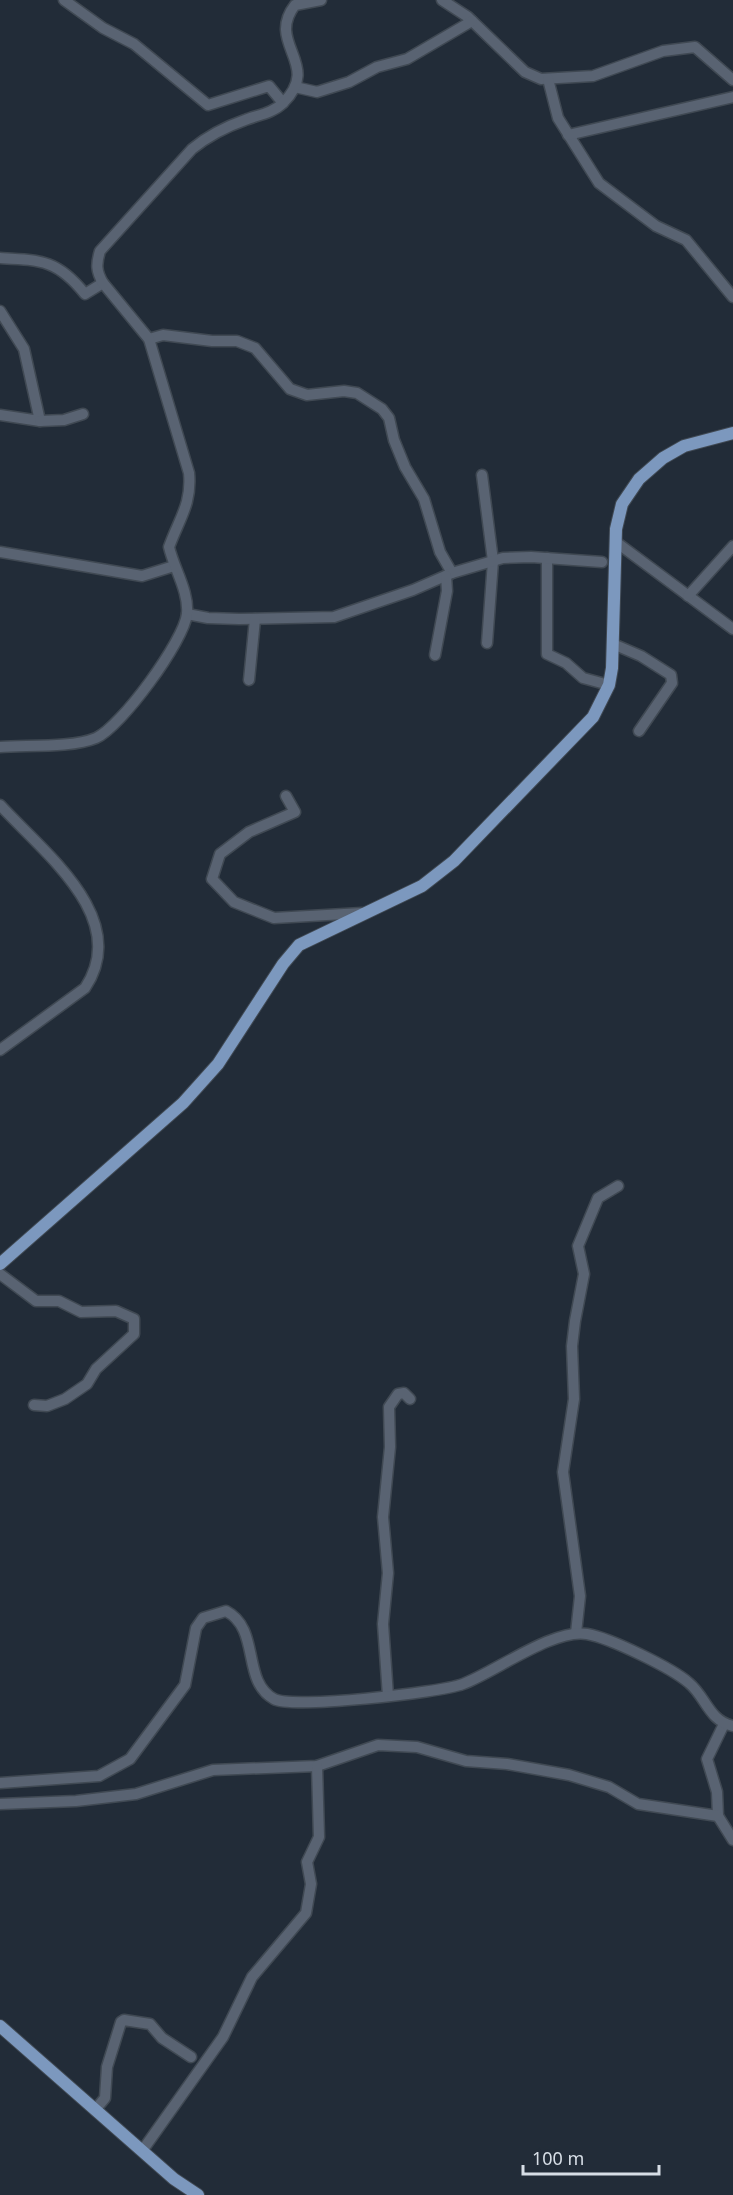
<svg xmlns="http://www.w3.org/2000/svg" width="733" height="2195" font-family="'Noto Sans',sans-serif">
<rect width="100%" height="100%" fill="#222c38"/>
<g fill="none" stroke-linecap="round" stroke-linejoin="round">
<defs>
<g id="minor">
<polyline points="64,0 103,28 134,44 208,105 269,86 283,103"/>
<polyline points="442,0 468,17 525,72 541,79 593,76 663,51 695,47 733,80"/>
<polyline points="548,79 558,118 599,183 656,226 686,240 733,297"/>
<polyline points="295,87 317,92 349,82 377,67 407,59 472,21"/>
<polyline points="568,135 733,97"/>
<path d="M 0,258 C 41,260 58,260 85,294 L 103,283"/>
<polyline points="0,311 24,349 40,421 0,415"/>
<polyline points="149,339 163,335 212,341 237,341 255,348 290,389 307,395 344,391 357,393 382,409 389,418 394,440 405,467 424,499 440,552 452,573"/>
<polyline points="40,421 64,420 83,414"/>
<polyline points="482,475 493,561 487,643"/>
<polyline points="616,542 733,629"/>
<polyline points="0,552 142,576 174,566"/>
<polyline points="547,558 547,654 566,663 583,678 609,685"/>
<polyline points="688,596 733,546"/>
<polyline points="187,614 208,618 239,619 334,617 413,590 452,573 503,558 531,557 602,562"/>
<polyline points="613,644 641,656 671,675 672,683 639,731"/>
<polyline points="435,655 447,591 446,576"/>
<polyline points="249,680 255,619"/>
<path d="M 0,747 C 27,745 72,748 96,738 C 121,727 184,641 187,614 C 189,591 174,569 169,547 C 179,519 192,504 189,473 L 149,339 L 103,283 C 96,271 96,264 100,251 L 192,149 C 209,135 225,127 245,120 C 258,115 273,113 283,103 C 323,64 265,44 295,5 L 321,0"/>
<polyline points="286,796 295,812 249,832 220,854 212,879 234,902 274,918 362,913"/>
<path d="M 0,805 C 43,852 132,918 85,988 L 0,1050"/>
<polyline points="0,1274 36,1301 59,1301 81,1312 116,1311 134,1319 134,1334 96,1369 87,1384 65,1399 47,1406 34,1405"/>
<polyline points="576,1633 580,1596 563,1472 574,1399 572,1346 575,1321 584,1274 578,1246 598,1198 618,1186"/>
<polyline points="388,1696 383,1624 388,1573 383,1517 390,1447 389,1407 398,1394 404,1393 410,1399"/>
<polyline points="724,1724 707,1759 717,1792 718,1816 733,1840"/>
<path d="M 0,1783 L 99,1776 L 130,1759 L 185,1685 L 196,1628 L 203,1618 L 226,1611 C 261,1629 241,1681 274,1699 C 292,1709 439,1693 463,1684 C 495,1672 554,1628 587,1634 C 610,1638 672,1668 689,1683 C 706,1697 709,1721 733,1726"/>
<polyline points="0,1804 76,1801 136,1794 213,1770 317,1766 378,1745 417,1747 466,1761 507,1764 569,1775 609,1787 638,1804 718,1816"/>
<polyline points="95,2110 105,2098 107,2067 121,2022 124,2020 150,2024 162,2038 191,2057"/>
<polyline points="142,2151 223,2037 252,1977 306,1913 311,1884 307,1862 319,1837 317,1766"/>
</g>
<g id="major">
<polyline points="0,1264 183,1103 218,1064 283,964 299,945 422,886 454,861 593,717 609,685 612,668 616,529 622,504 639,479 663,458 684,446 733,433"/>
<polyline points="0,2026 174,2179 198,2195"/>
</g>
</defs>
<use href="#minor" stroke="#404953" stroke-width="13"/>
<use href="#major" stroke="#404953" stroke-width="14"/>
<use href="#minor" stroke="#596372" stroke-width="10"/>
<use href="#major" stroke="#7c98be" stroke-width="12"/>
</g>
<path d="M523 2165v9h136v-9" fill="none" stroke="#d7dee6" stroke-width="3"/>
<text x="532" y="2165" font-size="18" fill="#d7dee6" stroke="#222c38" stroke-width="4.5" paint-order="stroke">100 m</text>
</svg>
